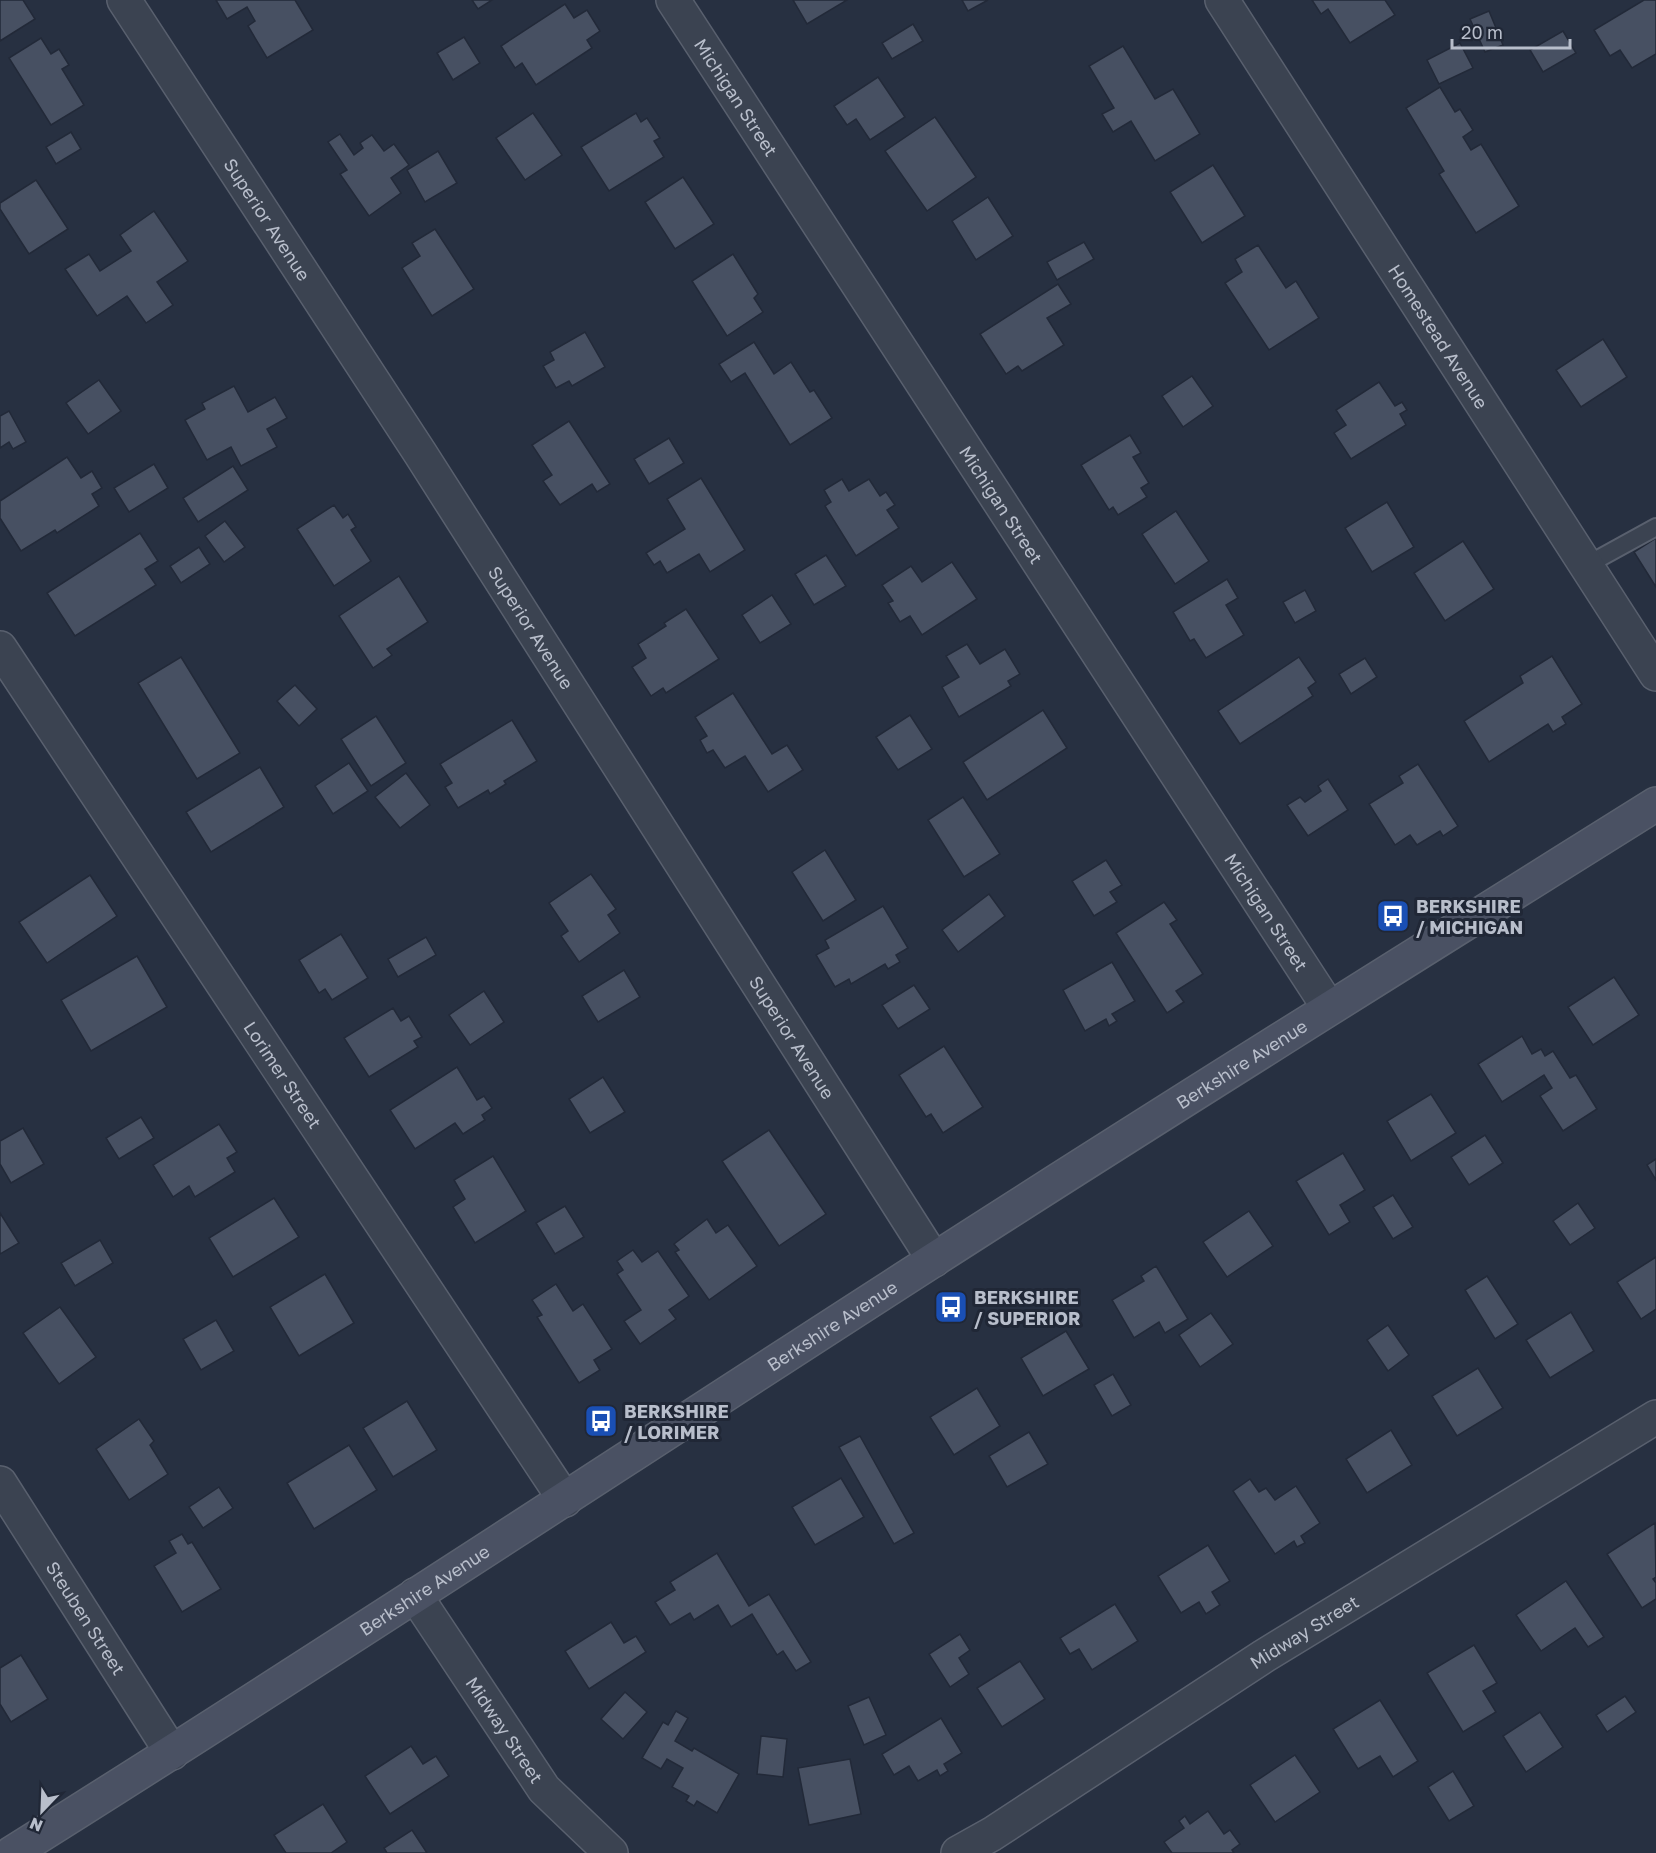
<svg xmlns="http://www.w3.org/2000/svg" width="1656" height="1853" font-family="'Golos Text',sans-serif">
<rect width="100%" height="100%" fill="#273041"/>
<g fill="#475062" stroke="#222938" stroke-width="1.5">
<polygon points="0,0 23,0 35,19 0,41"/>
<polygon points="216,0 295,0 313,30 267,58 248,26 255,21 247,7 227,19"/>
<polygon points="472,0 492,0 478,9"/>
<polygon points="793,0 847,0 807,24"/>
<polygon points="962,0 988,0 968,11"/>
<polygon points="1312,0 1385,0 1395,15 1350,43 1328,9 1321,14"/>
<polygon points="1644,0 1656,0 1656,54 1632,68 1620,50 1610,56 1594,30"/>
<polygon points="565,4 574,18 587,10 600,31 587,40 592,48 536,85 522,63 515,68 501,46"/>
<polygon points="1489,11 1503,45 1485,52 1470,19"/>
<polygon points="913,24 923,41 892,59 882,43"/>
<polygon points="1563,31 1576,53 1543,72 1530,50"/>
<polygon points="464,37 480,63 453,80 437,53"/>
<polygon points="41,38 51,54 59,49 69,65 62,69 84,105 51,125 9,58"/>
<polygon points="1460,43 1473,68 1439,84 1427,60"/>
<polygon points="1123,46 1155,99 1173,89 1200,134 1155,161 1131,121 1113,132 1102,114 1114,108 1089,66"/>
<polygon points="878,77 905,117 870,140 856,119 847,125 834,106"/>
<polygon points="1440,87 1455,112 1460,109 1473,130 1463,137 1471,150 1481,144 1519,206 1476,233 1439,174 1444,171 1406,108"/>
<polygon points="533,113 562,155 525,180 496,138"/>
<polygon points="636,113 641,122 647,118 660,138 654,141 664,157 609,191 581,147"/>
<polygon points="935,117 976,177 927,211 885,151"/>
<polygon points="71,132 81,149 56,164 46,147"/>
<polygon points="340,134 354,155 363,148 360,143 372,135 384,151 394,144 409,165 391,178 401,193 369,216 340,174 347,170 328,142"/>
<polygon points="438,151 457,183 425,202 407,170"/>
<polygon points="1213,165 1245,216 1202,243 1170,192"/>
<polygon points="683,177 714,224 675,249 645,202"/>
<polygon points="36,180 68,229 29,254 0,209 0,203"/>
<polygon points="988,197 1013,236 976,260 952,221"/>
<polygon points="154,211 188,261 157,282 173,305 146,323 127,296 97,316 65,269 89,254 100,271 131,251 120,235"/>
<polygon points="435,229 474,289 432,316 402,268 420,256 412,243"/>
<polygon points="1084,242 1094,259 1057,280 1047,262"/>
<polygon points="1258,245 1286,288 1296,281 1319,318 1269,350 1225,283 1242,272 1235,259"/>
<polygon points="733,254 758,294 754,298 763,312 727,336 692,281"/>
<polygon points="1058,284 1071,304 1047,318 1064,345 1022,371 1018,366 1006,374 980,334"/>
<polygon points="585,332 605,367 572,386 569,381 556,388 543,366 554,360 550,352"/>
<polygon points="1603,339 1627,377 1581,407 1556,370"/>
<polygon points="754,342 774,374 791,362 810,392 814,390 832,418 790,445 745,373 731,382 719,364"/>
<polygon points="1192,376 1213,406 1183,427 1162,396"/>
<polygon points="99,380 121,411 88,434 66,403"/>
<polygon points="1379,382 1395,406 1402,402 1407,410 1400,414 1406,425 1351,459 1334,433 1346,425 1336,410"/>
<polygon points="234,386 248,412 275,397 287,418 267,429 277,447 241,466 231,447 207,460 185,420 205,409 202,403"/>
<polygon points="9,411 26,442 13,449 9,442 0,448 0,416"/>
<polygon points="569,421 610,484 597,492 592,484 560,505 543,481 552,475 532,445"/>
<polygon points="1130,435 1141,453 1133,457 1149,483 1141,488 1147,497 1118,515 1113,507 1109,510 1081,465"/>
<polygon points="669,438 684,463 649,484 634,459"/>
<polygon points="67,457 81,478 92,471 102,488 92,494 99,506 57,533 55,530 21,551 0,518 0,501"/>
<polygon points="154,464 168,488 129,512 114,488"/>
<polygon points="233,466 248,490 198,522 183,498"/>
<polygon points="701,478 745,550 710,572 699,554 667,573 660,561 654,565 646,553 685,529 667,499"/>
<polygon points="842,479 849,491 869,479 880,496 886,492 895,505 887,510 899,528 856,556 825,506 831,502 824,490"/>
<polygon points="1387,502 1414,547 1372,572 1345,528"/>
<polygon points="334,505 343,518 348,514 356,527 351,530 371,561 334,586 297,529"/>
<polygon points="1176,511 1209,561 1175,584 1142,534"/>
<polygon points="225,521 245,547 224,562 205,536"/>
<polygon points="140,533 158,561 145,569 156,585 75,636 47,593"/>
<polygon points="1656,538 1656,587 1634,552"/>
<polygon points="1463,541 1494,589 1445,621 1414,573"/>
<polygon points="199,547 210,564 181,583 170,566"/>
<polygon points="826,555 846,586 814,605 795,574"/>
<polygon points="952,562 977,599 922,635 910,616 900,622 888,603 893,601 882,585 911,566 922,582"/>
<polygon points="399,576 428,622 387,649 392,655 373,668 339,616"/>
<polygon points="1227,579 1238,598 1226,605 1244,635 1206,658 1194,639 1190,641 1173,612"/>
<polygon points="1305,590 1316,611 1295,623 1283,602"/>
<polygon points="772,595 791,624 760,643 742,615"/>
<polygon points="686,609 719,659 666,693 663,688 651,696 632,667 646,658 638,644 666,626 664,623"/>
<polygon points="967,644 980,664 1005,649 1020,674 1008,681 1011,686 959,717 942,687 959,677 946,656"/>
<polygon points="1552,656 1582,704 1562,717 1566,724 1553,732 1548,724 1489,762 1464,721 1523,683 1520,676"/>
<polygon points="181,657 240,753 197,779 138,683"/>
<polygon points="1299,657 1316,682 1308,688 1313,696 1240,744 1218,711"/>
<polygon points="1365,658 1377,677 1351,694 1339,674"/>
<polygon points="295,685 317,709 299,726 277,701"/>
<polygon points="733,693 772,754 787,745 803,770 768,792 745,756 725,768 713,750 707,753 700,740 707,736 695,717"/>
<polygon points="1043,710 1067,748 987,800 963,762"/>
<polygon points="910,715 932,749 898,770 876,737"/>
<polygon points="376,716 406,763 371,786 341,739"/>
<polygon points="512,720 537,761 504,781 506,784 490,794 488,790 458,808 445,787 452,783 440,764"/>
<polygon points="349,763 368,791 333,814 315,786"/>
<polygon points="1418,764 1458,826 1443,836 1440,831 1417,845 1410,835 1395,845 1369,804 1403,783 1399,776"/>
<polygon points="260,767 284,807 211,852 186,812"/>
<polygon points="406,773 430,805 400,828 375,797"/>
<polygon points="1328,779 1348,810 1308,836 1287,805 1300,797 1305,802 1321,791 1318,786"/>
<polygon points="963,797 1000,854 964,877 928,820"/>
<polygon points="825,850 856,900 823,921 792,872"/>
<polygon points="1106,860 1122,885 1110,892 1117,902 1094,916 1072,881"/>
<polygon points="591,874 616,909 608,915 620,933 579,962 561,936 568,931 549,903"/>
<polygon points="90,875 117,916 47,963 19,922"/>
<polygon points="989,894 1005,916 958,952 942,930"/>
<polygon points="1164,902 1177,920 1170,924 1203,974 1176,991 1184,1002 1167,1013 1116,933"/>
<polygon points="883,906 908,948 896,955 900,962 888,969 885,964 851,984 849,979 835,987 816,955 829,948 825,940"/>
<polygon points="341,934 368,978 332,1000 325,989 319,993 299,960"/>
<polygon points="426,937 436,955 398,977 388,959"/>
<polygon points="137,956 167,1007 91,1051 61,1000"/>
<polygon points="1112,962 1135,1001 1112,1014 1117,1021 1109,1026 1106,1019 1085,1031 1063,990"/>
<polygon points="624,970 640,997 598,1022 582,996"/>
<polygon points="1614,977 1639,1015 1593,1045 1568,1007"/>
<polygon points="914,985 930,1009 898,1029 882,1005"/>
<polygon points="484,991 504,1022 470,1045 449,1015"/>
<polygon points="393,1008 401,1021 409,1016 422,1037 414,1041 418,1047 369,1077 344,1038"/>
<polygon points="1522,1036 1532,1054 1541,1049 1545,1056 1553,1051 1570,1078 1576,1075 1597,1109 1563,1131 1540,1096 1552,1088 1544,1075 1502,1102 1478,1064"/>
<polygon points="944,1046 983,1107 943,1133 931,1114 926,1117 899,1075"/>
<polygon points="457,1067 477,1100 484,1096 492,1108 482,1115 485,1120 463,1134 455,1123 415,1149 390,1110"/>
<polygon points="603,1077 625,1112 590,1133 569,1099"/>
<polygon points="1431,1094 1456,1133 1411,1161 1387,1121"/>
<polygon points="141,1117 154,1138 119,1159 106,1138"/>
<polygon points="219,1124 237,1152 227,1158 235,1172 195,1197 189,1186 173,1197 153,1165"/>
<polygon points="23,1128 44,1164 11,1183 0,1164 0,1141"/>
<polygon points="769,1130 826,1214 779,1246 722,1161"/>
<polygon points="1485,1135 1503,1163 1469,1185 1451,1157"/>
<polygon points="1343,1153 1365,1190 1340,1205 1350,1222 1329,1235 1296,1181"/>
<polygon points="493,1156 526,1211 475,1243 453,1207 465,1199 454,1180"/>
<polygon points="1656,1159 1656,1180 1647,1165"/>
<polygon points="1393,1195 1413,1227 1393,1239 1373,1207"/>
<polygon points="274,1198 299,1237 233,1277 209,1238"/>
<polygon points="1578,1203 1595,1228 1570,1245 1553,1221"/>
<polygon points="565,1206 584,1237 555,1254 536,1223"/>
<polygon points="1249,1211 1273,1246 1227,1277 1203,1242"/>
<polygon points="0,1213 19,1243 0,1254"/>
<polygon points="707,1219 716,1233 728,1225 757,1266 709,1300 675,1252 679,1250 674,1244"/>
<polygon points="100,1240 113,1263 75,1286 61,1263"/>
<polygon points="633,1250 642,1262 658,1251 689,1296 669,1310 676,1319 640,1344 624,1321 641,1310 617,1274 623,1270 617,1261"/>
<polygon points="1656,1257 1656,1309 1641,1319 1617,1282"/>
<polygon points="1156,1266 1188,1319 1165,1333 1159,1322 1134,1338 1112,1300 1144,1281 1141,1276"/>
<polygon points="325,1274 354,1323 299,1356 270,1307"/>
<polygon points="1487,1276 1518,1324 1495,1339 1465,1290"/>
<polygon points="556,1284 573,1311 583,1304 612,1349 594,1360 600,1370 579,1383 537,1317 542,1315 532,1300"/>
<polygon points="60,1307 96,1357 59,1384 23,1333"/>
<polygon points="1571,1312 1594,1351 1550,1378 1526,1340"/>
<polygon points="1211,1313 1233,1344 1200,1367 1179,1335"/>
<polygon points="216,1320 234,1351 201,1370 183,1339"/>
<polygon points="1388,1325 1409,1355 1388,1371 1367,1340"/>
<polygon points="1066,1331 1089,1369 1043,1396 1021,1358"/>
<polygon points="1478,1368 1503,1408 1457,1436 1432,1396"/>
<polygon points="1113,1374 1131,1405 1112,1416 1094,1385"/>
<polygon points="977,1388 1000,1426 954,1455 930,1417"/>
<polygon points="407,1401 437,1450 393,1477 363,1428"/>
<polygon points="139,1419 154,1441 150,1445 168,1474 129,1500 96,1449"/>
<polygon points="1391,1430 1412,1465 1367,1493 1346,1459"/>
<polygon points="1029,1432 1048,1464 1007,1487 989,1456"/>
<polygon points="860,1436 914,1533 894,1544 839,1447"/>
<polygon points="349,1445 377,1490 314,1529 287,1483"/>
<polygon points="841,1478 864,1517 815,1545 792,1507"/>
<polygon points="1250,1479 1259,1492 1266,1488 1275,1500 1296,1486 1320,1523 1301,1536 1305,1543 1297,1547 1294,1541 1275,1554 1233,1491"/>
<polygon points="219,1487 233,1508 203,1528 189,1507"/>
<polygon points="1655,1523 1656,1577 1653,1579 1656,1583 1656,1599 1642,1608 1607,1554"/>
<polygon points="182,1534 188,1544 192,1542 221,1589 182,1612 154,1566 176,1553 169,1541"/>
<polygon points="1208,1545 1230,1581 1212,1592 1220,1605 1206,1614 1199,1602 1181,1613 1158,1576"/>
<polygon points="717,1553 749,1606 769,1594 811,1662 796,1671 783,1651 777,1655 752,1614 731,1627 718,1605 694,1620 690,1613 670,1625 655,1602 675,1590 670,1582"/>
<polygon points="1566,1581 1604,1637 1588,1647 1575,1628 1541,1651 1516,1615"/>
<polygon points="1115,1604 1138,1641 1092,1670 1079,1649 1070,1654 1060,1638"/>
<polygon points="611,1622 624,1643 636,1636 646,1652 589,1689 565,1651"/>
<polygon points="960,1634 970,1650 959,1658 969,1674 950,1687 929,1654"/>
<polygon points="1474,1645 1497,1683 1483,1691 1496,1712 1463,1732 1427,1673"/>
<polygon points="21,1655 48,1699 11,1722 0,1704 0,1668"/>
<polygon points="1020,1661 1045,1699 1002,1727 977,1688"/>
<polygon points="625,1692 647,1712 623,1739 601,1719"/>
<polygon points="1625,1696 1636,1712 1607,1732 1596,1715"/>
<polygon points="869,1697 886,1735 864,1745 848,1706"/>
<polygon points="1380,1700 1418,1761 1393,1777 1380,1756 1358,1769 1333,1729"/>
<polygon points="676,1711 688,1718 675,1741 692,1751 694,1748 739,1774 717,1813 697,1801 694,1806 686,1801 689,1796 672,1787 683,1768 667,1759 661,1769 642,1758 663,1722 668,1725"/>
<polygon points="1540,1712 1563,1747 1526,1772 1503,1736"/>
<polygon points="941,1718 962,1753 944,1764 948,1771 940,1776 937,1770 918,1781 909,1766 894,1775 882,1754"/>
<polygon points="761,1736 787,1739 783,1777 757,1774"/>
<polygon points="411,1746 423,1764 436,1756 449,1776 390,1814 365,1776"/>
<polygon points="1295,1755 1320,1792 1275,1822 1250,1785"/>
<polygon points="850,1759 861,1814 809,1825 798,1768"/>
<polygon points="1453,1771 1474,1806 1449,1821 1428,1787"/>
<polygon points="323,1804 347,1842 331,1853 286,1853 274,1835"/>
<polygon points="1208,1811 1224,1834 1230,1830 1240,1844 1232,1850 1234,1853 1172,1853 1164,1842 1184,1828 1179,1821 1185,1816 1190,1824"/>
<polygon points="412,1830 427,1853 387,1853 384,1848"/>
</g>
<g fill="none" stroke-linecap="round" stroke-linejoin="round">
<defs>
<polyline id="lane" points="1587,565 1656,527"/>
<g id="street">
<path id="s1" d="M 124,0 L 420,453 L 934,1260"/>
<path id="s2" d="M 673,0 L 1329,1008"/>
<path id="s3" d="M 1222,0 L 1656,674"/>
<path id="s4" d="M 0,648 L 565,1500"/>
<path id="s5" d="M 0,1483 L 172,1753"/>
<path id="s6" d="M 415,1595 L 544,1789 L 611,1853"/>
<path id="s7" d="M 958,1853 L 992,1834 L 1264,1656 L 1656,1417"/>
</g>
<g id="secondary">
<path id="s8" d="M 12,1853 C 322,1659 627,1457 935,1259 C 1174,1105 1415,955 1656,804"/>
</g>
</defs>
<use href="#lane" stroke="#59606e" stroke-width="20"/>
<use href="#street" stroke="#59606e" stroke-width="36"/>
<use href="#secondary" stroke="#59606e" stroke-width="36"/>
<use href="#lane" stroke="#3b4351" stroke-width="16"/>
<use href="#street" stroke="#3b4351" stroke-width="33"/>
<use href="#secondary" stroke="#4a5163" stroke-width="33"/>
</g>
<defs>
<symbol id="bus-square" viewBox="-11 -11 22 22"><rect x="-9" y="-9" width="18" height="18" rx="4" fill="#1a4fb4" stroke="#202736"/><path d="M-5-6H5V4H4V6H2V4H-2V6H-4V4H-5ZM-3.5-4V0h7V-4ZM-3.5 1.2v1.5H-2V1.2ZM2 1.2v1.5H3.5V1.2Z" fill="#fff"/></symbol>
</defs>
<g fill-rule="evenodd">
<use href="#bus-square" x="1374" y="897" width="38" height="38"/>
<use href="#bus-square" x="932" y="1288" width="38" height="38"/>
<use href="#bus-square" x="582" y="1402" width="38" height="38"/>
</g>
<g text-anchor="middle" dominant-baseline="central" stroke-width="6" stroke-linejoin="round" paint-order="stroke">
<g font-size="18" fill="#b8becb" stroke="#202736">
<text stroke="none"><textPath href="#s2" startOffset="116">Michigan Street</textPath></text>
<text stroke="none"><textPath href="#s1" startOffset="262">Superior Avenue</textPath></text>
<text stroke="none"><textPath href="#s3" startOffset="400">Homestead Avenue</textPath></text>
<text stroke="none"><textPath href="#s2" startOffset="602">Michigan Street</textPath></text>
<text stroke="none"><textPath href="#s1" startOffset="748">Superior Avenue</textPath></text>
<text stroke="none"><textPath href="#s2" startOffset="1088">Michigan Street</textPath></text>
<text stroke="none"><textPath href="#s1" startOffset="1234">Superior Avenue</textPath></text>
<text stroke="none"><textPath href="#s8" startOffset="1461">Berkshire Avenue</textPath></text>
<text stroke="none"><textPath href="#s4" startOffset="512">Lorimer Street</textPath></text>
<text stroke="none"><textPath href="#s8" startOffset="975">Berkshire Avenue</textPath></text>
<text stroke="none"><textPath href="#s8" startOffset="489">Berkshire Avenue</textPath></text>
<text stroke="none"><textPath href="#s5" startOffset="160">Steuben Street</textPath></text>
<text stroke="none"><textPath href="#s7" startOffset="411">Midway Street</textPath></text>
<text stroke="none"><textPath href="#s6" startOffset="162">Midway Street</textPath></text>
</g>
<g font-size="18" font-weight="bold" fill="#b8becb" stroke="#202736" text-anchor="start">
<text x="1416" y="906">BERKSHIRE<tspan x="1416" dy="21">/ MICHIGAN</tspan></text>
<text x="974" y="1297">BERKSHIRE<tspan x="974" dy="21">/ SUPERIOR</tspan></text>
<text x="624" y="1411">BERKSHIRE<tspan x="624" dy="21">/ LORIMER</tspan></text>
</g>
</g>
<g transform="translate(42 1811) rotate(203)" stroke="#202736" stroke-width="4.5" paint-order="stroke">
<path d="M0-4.5L10 22L0 15L-10 22Z" fill="#b8becb"/>
<text y="-9" font-size="16" font-weight="bold" text-anchor="middle" fill="#b8becb">N</text>
</g>
<path d="M1452 39v9h118v-9" fill="none" stroke="#b8becb" stroke-width="3"/>
<text x="1461" y="39" font-size="18" fill="#b8becb" stroke="#202736" stroke-width="4.5" paint-order="stroke">20 m</text>
</svg>
